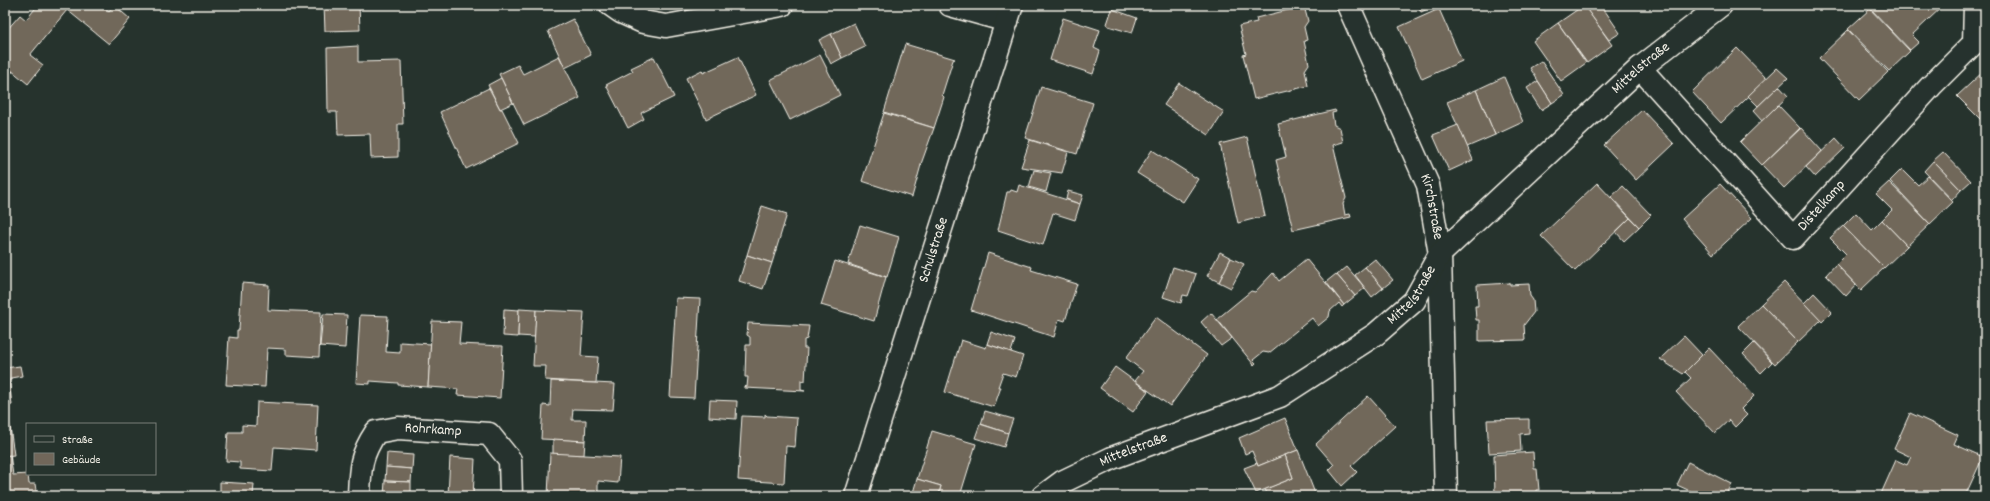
<svg xmlns="http://www.w3.org/2000/svg" width="1990" height="501" font-family="Dekko,sans-serif">
<rect width="100%" height="100%" fill="#26332d"/>
<filter id="ink" filterUnits="userSpaceOnUse"><feTurbulence type="fractalNoise" baseFrequency=".025" numOctaves="2"/><feDisplacementMap in="SourceGraphic" scale="8" xChannelSelector="R" yChannelSelector="G"/><feConvolveMatrix kernelMatrix="1 2 1 2 8 2 1 2 1" color-interpolation-filters="sRGB"/></filter>
<g filter="url(#ink)">
<g fill="#71675a" stroke="#f4f1e8">
<polygon points="38,5 61,5 67,10 30,55 43,65 28,84 5,65 5,32 20,15 26,20"/>
<polygon points="61,5 101,5 109,11 114,5 130,19 109,44"/>
<polygon points="324,5 359,5 360,30 325,31"/>
<polygon points="1418,5 1437,5 1421,12"/>
<polygon points="1584,5 1612,45 1587,63 1558,23"/>
<polygon points="1588,5 1601,5 1620,33 1609,40 1585,7"/>
<polygon points="1874,5 1944,5 1912,35 1919,42 1910,50 1870,8"/>
<polygon points="1304,6 1308,21 1304,27 1307,40 1304,41 1309,64 1305,70 1308,86 1254,99 1243,55 1246,54 1239,26 1257,22 1256,18"/>
<polygon points="1112,9 1137,18 1132,33 1108,26 1107,24"/>
<polygon points="1439,9 1462,61 1422,79 1399,27"/>
<polygon points="1870,9 1910,51 1889,71 1848,29"/>
<polygon points="1063,18 1100,30 1094,48 1100,51 1093,74 1050,60"/>
<polygon points="573,19 591,55 565,68 548,31"/>
<polygon points="854,23 865,47 842,58 831,34"/>
<polygon points="1558,23 1586,63 1561,81 1533,41"/>
<polygon points="1848,30 1888,72 1859,100 1819,58"/>
<polygon points="831,34 842,58 831,64 819,40"/>
<polygon points="905,44 955,59 953,60 942,95 944,97 934,128 884,112"/>
<polygon points="358,46 358,62 401,61 403,124 398,124 398,157 371,158 370,134 338,135 337,112 328,112 327,48"/>
<polygon points="1737,48 1767,79 1721,123 1692,92"/>
<polygon points="820,55 840,95 790,120 770,80"/>
<polygon points="559,56 580,98 524,125 499,74 518,65 523,74"/>
<polygon points="654,57 674,97 641,113 644,119 628,128 606,85 633,71 631,68"/>
<polygon points="738,57 756,95 706,119 686,78 702,70 703,73"/>
<polygon points="1541,61 1564,95 1552,103 1530,68"/>
<polygon points="5,65 13,72 11,72 5,79"/>
<polygon points="1777,68 1788,78 1758,106 1748,96"/>
<polygon points="1985,70 1985,124 1957,96"/>
<polygon points="1504,77 1523,122 1495,135 1476,90"/>
<polygon points="501,78 513,103 500,109 488,85"/>
<polygon points="1538,81 1552,103 1541,110 1527,88"/>
<polygon points="1179,83 1224,112 1209,135 1164,105"/>
<polygon points="1779,86 1788,96 1762,121 1753,111"/>
<polygon points="1041,87 1093,103 1077,154 1025,138"/>
<polygon points="489,88 500,109 502,109 519,143 466,169 440,112"/>
<polygon points="1476,90 1495,135 1467,147 1447,102"/>
<polygon points="1778,105 1800,128 1762,165 1740,142"/>
<polygon points="1335,110 1336,112 1332,113 1334,125 1340,128 1343,142 1333,145 1346,198 1343,204 1345,215 1350,214 1351,217 1293,230 1276,160 1286,157 1278,124"/>
<polygon points="1642,110 1674,144 1636,180 1604,145"/>
<polygon points="884,113 934,128 921,164 922,165 921,165 912,197 862,181"/>
<polygon points="1458,125 1473,160 1449,171 1433,135"/>
<polygon points="1801,128 1822,151 1784,188 1762,165"/>
<polygon points="1247,137 1265,216 1238,223 1220,144"/>
<polygon points="1836,138 1845,148 1815,177 1806,167"/>
<polygon points="1030,140 1068,152 1062,173 1021,167"/>
<polygon points="1152,150 1198,179 1183,202 1137,173"/>
<polygon points="1943,152 1971,181 1961,190 1933,161"/>
<polygon points="1933,161 1961,190 1952,200 1924,171"/>
<polygon points="1902,169 1918,185 1928,176 1953,202 1930,224 1890,181"/>
<polygon points="1034,170 1051,173 1046,192 1029,187"/>
<polygon points="1889,182 1930,224 1907,246 1882,220 1892,210 1876,194"/>
<polygon points="1597,183 1630,218 1575,271 1541,236"/>
<polygon points="1720,184 1752,218 1713,254 1682,219"/>
<polygon points="1019,185 1080,204 1075,220 1053,213 1043,245 998,230 1007,192 1010,192 1011,190 1017,192"/>
<polygon points="1623,186 1651,215 1639,227 1611,197"/>
<polygon points="1068,191 1083,195 1080,204 1066,199"/>
<polygon points="762,206 787,214 772,263 747,255"/>
<polygon points="1856,213 1872,230 1882,220 1907,246 1884,268 1843,226"/>
<polygon points="1630,218 1639,227 1624,241 1616,232"/>
<polygon points="860,225 899,237 887,277 848,264"/>
<polygon points="1843,226 1884,268 1861,290 1836,264 1846,254 1830,238"/>
<polygon points="1220,252 1231,258 1219,282 1207,276"/>
<polygon points="988,253 1032,267 1031,270 1077,284 1065,321 1059,319 1054,337 971,310"/>
<polygon points="747,255 772,263 763,289 739,281"/>
<polygon points="1231,258 1244,264 1231,288 1219,282"/>
<polygon points="1306,259 1344,305 1342,307 1339,303 1330,311 1329,317 1318,326 1312,318 1269,353 1263,352 1253,360 1256,363 1254,365 1217,319 1251,291 1255,292 1273,273 1279,281"/>
<polygon points="1375,259 1393,280 1383,288 1365,267"/>
<polygon points="835,261 886,277 874,321 821,305"/>
<polygon points="1836,264 1856,285 1846,296 1826,275"/>
<polygon points="1173,267 1196,274 1188,296 1183,295 1181,303 1163,297"/>
<polygon points="1347,267 1365,288 1355,296 1337,275"/>
<polygon points="1365,267 1383,288 1372,297 1355,275"/>
<polygon points="1336,274 1355,296 1344,305 1326,282"/>
<polygon points="1784,282 1821,320 1798,342 1761,304"/>
<polygon points="242,283 269,285 268,310 321,312 319,357 286,355 286,349 267,348 265,387 226,385 229,337 237,338 237,330 239,330"/>
<polygon points="1510,283 1510,285 1529,284 1530,296 1533,300 1534,312 1524,325 1525,340 1479,341 1479,320 1476,320 1475,306 1478,306 1477,285"/>
<polygon points="1814,293 1832,312 1822,322 1804,303"/>
<polygon points="676,298 700,299 694,398 670,397"/>
<polygon points="1761,304 1798,342 1775,364 1738,326"/>
<polygon points="504,309 519,310 518,337 503,336"/>
<polygon points="519,309 536,310 535,337 518,336"/>
<polygon points="536,310 584,312 581,356 598,357 596,383 545,380 546,366 533,366"/>
<polygon points="1211,313 1232,338 1221,346 1201,322"/>
<polygon points="323,314 347,315 345,348 320,346"/>
<polygon points="360,315 388,316 386,352 400,353 400,342 431,344 428,387 398,385 398,383 370,381 370,384 356,383"/>
<polygon points="1156,317 1207,355 1170,406 1135,381 1143,371 1126,358"/>
<polygon points="432,321 461,322 459,344 503,346 500,398 457,395 458,389 428,387"/>
<polygon points="748,323 809,326 807,339 804,340 804,348 807,348 805,381 801,380 801,390 805,391 744,388 744,386 747,387 748,377 745,377 746,345 750,345 750,337 747,335"/>
<polygon points="991,332 1015,340 1011,352 987,344"/>
<polygon points="1684,336 1702,355 1683,374 1660,359"/>
<polygon points="961,340 986,348 987,344 1023,356 1016,377 1003,373 998,387 1001,387 994,407 945,392"/>
<polygon points="1754,343 1772,362 1761,373 1743,354"/>
<polygon points="1709,348 1754,396 1741,409 1747,415 1735,427 1729,420 1715,433 1676,392 1691,378 1685,372"/>
<polygon points="20,366 22,376 11,378 11,380 9,380 12,405 5,406 5,368"/>
<polygon points="1115,367 1148,391 1133,412 1100,388"/>
<polygon points="551,381 615,384 613,410 573,409 572,420 586,420 585,441 541,439 543,405 550,406"/>
<polygon points="1368,396 1395,426 1351,466 1357,472 1342,486 1329,470 1334,465 1316,444"/>
<polygon points="710,400 737,401 736,419 709,417"/>
<polygon points="257,402 318,405 316,450 274,447 272,471 240,469 240,462 226,461 228,432 242,432 242,425 256,426"/>
<polygon points="5,406 7,406 14,455 5,456"/>
<polygon points="985,411 1013,419 1008,433 981,424"/>
<polygon points="1910,413 1958,435 1954,444 1983,457 1965,496 1880,496 1896,460 1907,465 1911,457 1894,449"/>
<polygon points="765,414 767,416 797,418 795,447 786,446 784,483 738,480 742,416 765,417"/>
<polygon points="1285,418 1298,450 1258,466 1252,451 1245,454 1239,438"/>
<polygon points="1529,419 1529,433 1520,434 1521,451 1489,453 1487,420"/>
<polygon points="980,424 1008,433 1004,447 975,438"/>
<polygon points="932,431 976,444 960,496 949,496 939,493 941,486 917,479"/>
<polygon points="553,439 585,441 584,455 553,454"/>
<polygon points="1298,450 1316,496 1268,496 1265,489 1293,478 1285,455"/>
<polygon points="1533,452 1534,469 1537,469 1539,490 1536,490 1536,496 1495,496 1494,455"/>
<polygon points="387,453 413,455 412,469 386,467"/>
<polygon points="550,453 620,457 618,483 598,481 598,496 548,496"/>
<polygon points="10,455 13,475 28,474 29,484 35,484 37,496 5,496 5,456"/>
<polygon points="1285,455 1293,478 1256,493 1244,468 1257,463 1258,466"/>
<polygon points="450,457 475,459 473,496 448,496"/>
<polygon points="1688,462 1732,484 1726,496 1701,496 1677,485"/>
<polygon points="386,467 412,469 411,482 385,481"/>
<polygon points="917,479 941,486 939,493 949,496 912,496"/>
<polygon points="385,481 411,482 411,496 384,496"/>
<polygon points="220,482 254,484 253,496 220,496"/>
</g>
<g fill="none" stroke-linecap="round" stroke-linejoin="round">
<defs>
<g id="minor">
<polyline points="611,5 621,12 643,22 666,26 782,5"/>
<polyline points="950,5 1007,21"/>
<path id="s1" d="M 1348,5 L 1428,185 L 1440,254 L 1446,496"/>
<polyline points="1974,43 1975,5"/>
<path id="s2" d="M 1640,68 L 1793,238 L 1931,86 L 1974,43 L 1985,39"/>
<path id="s3" d="M 359,496 C 360,468 360,456 376,432 L 398,428 L 489,434 L 510,460 L 511,496"/>
<path id="s4" d="M 856,496 L 1012,5"/>
<path id="s5" d="M 1043,496 L 1062,482 L 1112,458 L 1280,396 L 1376,334 L 1414,301 L 1440,254 L 1640,68 L 1721,5"/>
</g>
</defs>
<use href="#minor" stroke="#f4f1e8" stroke-width="25"/>
<use href="#minor" stroke="#26332d" stroke-width="22"/>
</g>
</g>
<g text-anchor="middle" dominant-baseline="central" stroke-width="4" stroke-linejoin="round" paint-order="stroke">
<g font-size="15" fill="#f4f1e8" stroke="#26332d">
<text stroke="none"><textPath href="#s5" startOffset="750">Mittelstraße</textPath></text>
<text stroke="none"><textPath href="#s2" startOffset="272">Distelkamp</textPath></text>
<text stroke="none"><textPath href="#s1" startOffset="219">Kirchstraße</textPath></text>
<text stroke="none"><textPath href="#s4" startOffset="258">Schulstraße</textPath></text>
<text stroke="none"><textPath href="#s5" startOffset="426">Mittelstraße</textPath></text>
<text stroke="none"><textPath href="#s3" startOffset="125">Rohrkamp</textPath></text>
<text stroke="none"><textPath href="#s5" startOffset="102">Mittelstraße</textPath></text>
</g>
</g>
<rect width="1990" height="501" fill="none" stroke="#26332d" stroke-width="20"/>
<rect x="10" y="10" width="1970" height="481" fill="none" stroke="#f4f1e8" stroke-width="1.5" filter="url(#ink)"/>
<rect x="26" y="423" width="130" height="52" fill="#26332d" stroke="#787f78"/>
<rect x="34" y="436" width="20" height="6" fill="#26332d" stroke="#787f78"/>
<text x="62" y="443" font-size="12" fill="#f4f1e8">Straße</text>
<rect x="34" y="453" width="20" height="12" fill="#71675a" stroke="#787f78"/>
<text x="62" y="463" font-size="12" fill="#f4f1e8">Gebäude</text>
</svg>
